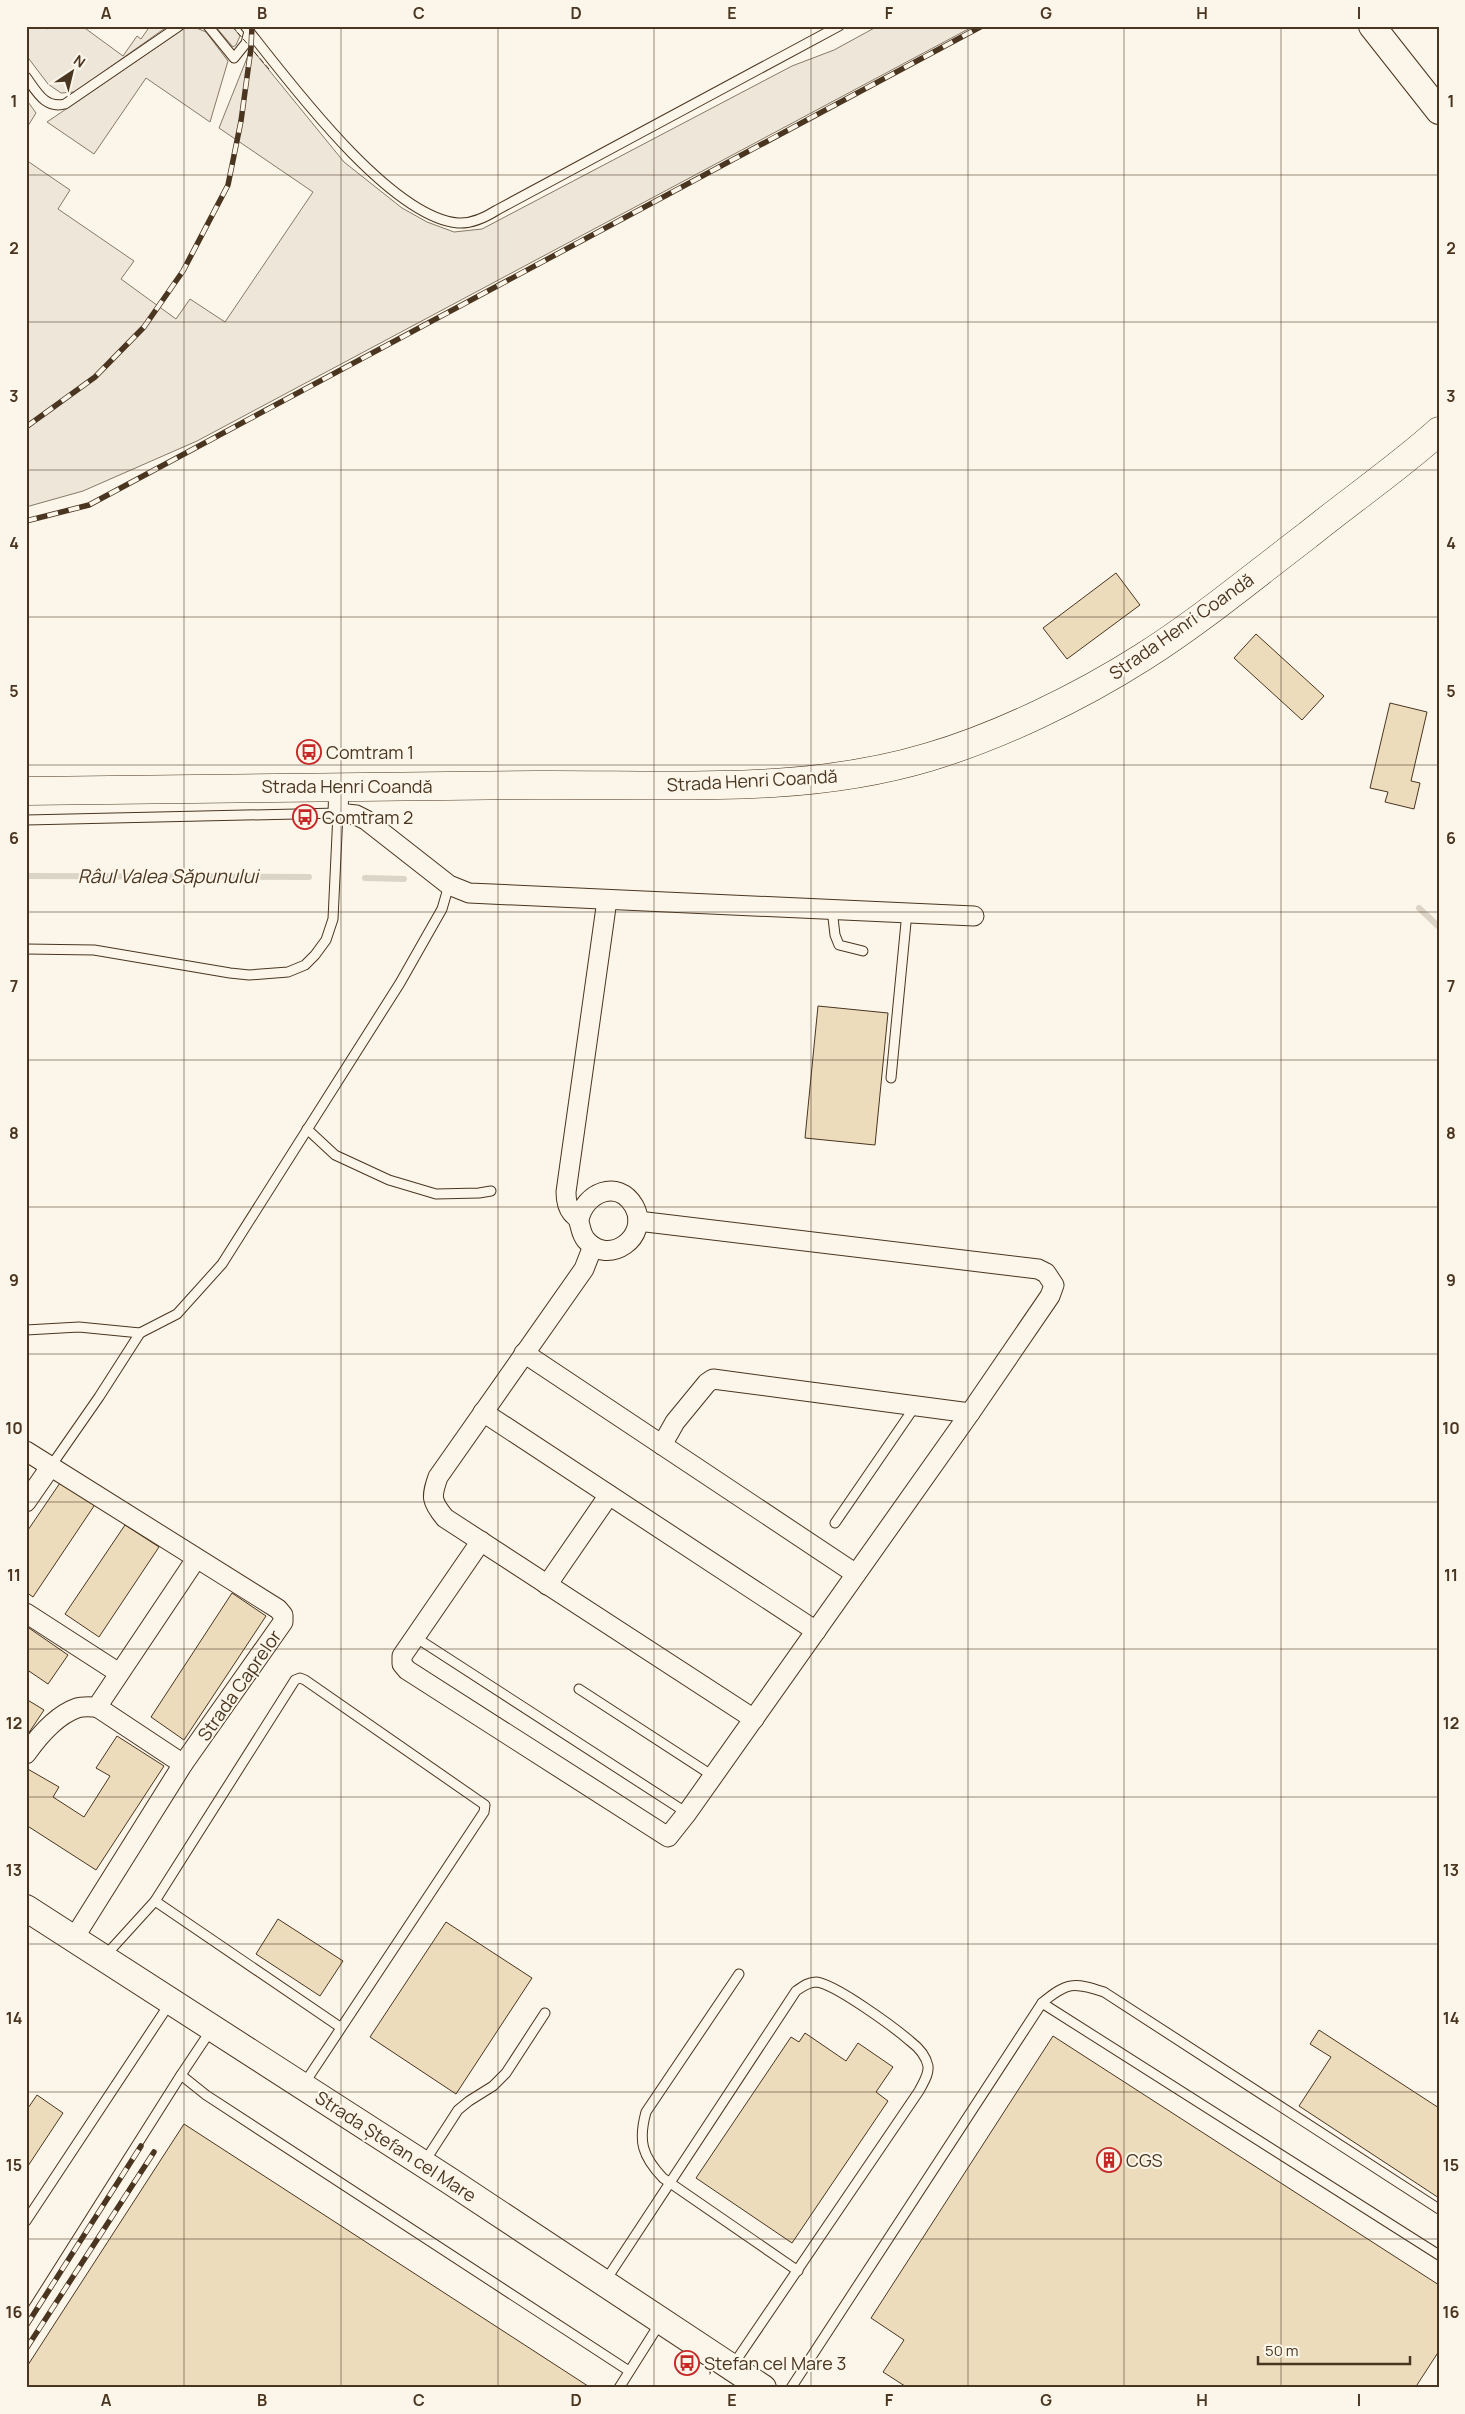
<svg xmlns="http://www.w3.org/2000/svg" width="1465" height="2414" font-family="Manrope,sans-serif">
<rect width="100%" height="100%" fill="#fbf6e9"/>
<g fill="#ede6d9" stroke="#887966">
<polygon points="26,26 43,26 48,29 50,26 82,26 123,56 137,36 141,39 150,26 168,26 75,92 61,93 48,84 26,55"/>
<polygon points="215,26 232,26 240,36 236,45 233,47"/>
<polygon points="878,26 974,26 197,441 83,491 26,507 26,160 70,190 58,209 134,261 121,279 176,319 190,299 225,322 313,192 219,128 251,48 344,162 402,208 427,222 454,232 482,229 792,66 834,50"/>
<polygon points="194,27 206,32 228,61 210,122 146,78 94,154 47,122 185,28"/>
<polygon points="26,99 36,113 26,129"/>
</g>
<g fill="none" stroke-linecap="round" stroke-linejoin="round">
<g stroke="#dcd4c6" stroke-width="6">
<polyline points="26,876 309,877"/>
<polyline points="365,878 404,879"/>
<polyline points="1419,908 1439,927"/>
</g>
</g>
<g fill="#ecdcbc" stroke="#4a3520">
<polygon points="1116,573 1140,605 1067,659 1043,628"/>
<polygon points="1256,634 1324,696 1302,720 1234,658"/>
<polygon points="1390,703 1427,712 1411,781 1420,783 1414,809 1385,802 1388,792 1370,788"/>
<polygon points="818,1006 888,1013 875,1145 805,1138"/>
<polygon points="62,1480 96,1503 33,1597 26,1592 26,1533"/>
<polygon points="125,1525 159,1547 99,1637 65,1614"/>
<polygon points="232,1593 266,1616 184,1740 151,1717"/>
<polygon points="26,1626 68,1655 48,1684 26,1669"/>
<polygon points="26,1699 44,1710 26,1737"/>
<polygon points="117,1736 164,1766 96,1870 26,1825 26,1768 59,1787 53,1797 84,1817 110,1776 96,1768"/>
<polygon points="278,1919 343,1961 320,1996 256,1954"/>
<polygon points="446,1922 532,1978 456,2094 370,2037"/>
<polygon points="1319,2030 1439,2108 1439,2198 1299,2106 1331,2057 1310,2044"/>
<polygon points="805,2033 846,2061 858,2043 893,2067 876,2092 888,2101 792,2243 696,2178 791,2037 799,2042"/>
<polygon points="1053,2036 1439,2285 1439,2351 1415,2388 908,2388 883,2372 904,2340 871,2318"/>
<polygon points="37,2095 63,2113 26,2169 26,2111"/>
<polygon points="184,2124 591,2388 26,2388 26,2368"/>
</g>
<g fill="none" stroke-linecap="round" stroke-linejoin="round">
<defs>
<g id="lane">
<polyline points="208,26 234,58 246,43 249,31"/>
<path d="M 245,26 C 287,79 389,217 458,223 C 472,224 486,217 497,210 L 839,26"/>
<path d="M 26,77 C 37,92 45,109 65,104 L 179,26"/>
<polyline points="26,820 338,813 333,919 326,940 315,955 305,965 288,972 249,975 230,973 94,950 26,949"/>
<polyline points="832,909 835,935 839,945 863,951"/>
<polyline points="891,1078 907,912"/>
<polyline points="307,1129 335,1155 389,1180 436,1194 479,1193 491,1191"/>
<polyline points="26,1330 79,1327 140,1333 177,1314 222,1264 400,983 442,909 449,885"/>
<polyline points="51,1466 99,1397 140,1333"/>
<polyline points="835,1523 916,1405"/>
<polyline points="415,1637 687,1813"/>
<polyline points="579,1689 713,1776"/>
<polyline points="155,1901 340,2027"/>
<polyline points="105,1956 155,1901 295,1680 300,1678 305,1680 485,1805 484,1812 304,2084"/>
<path d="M 739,1974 L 646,2112 C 638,2141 642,2156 663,2178 L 798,2271"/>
<polyline points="1042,2003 1439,2255"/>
<polyline points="211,2030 181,2075 206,2095 629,2371"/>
<polyline points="425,2161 458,2110 469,2101 493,2086 506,2073 545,2013"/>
<polyline points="26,2221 170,2003"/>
<path d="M 606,2280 L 796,1991 C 802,1987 808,1982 816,1982 C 834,1983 895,2028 910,2041 C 918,2047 926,2056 928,2066 C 929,2075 923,2083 919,2091 L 733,2365"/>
<polyline points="26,2320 181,2075"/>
<polyline points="619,2388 660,2323"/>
<path d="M 791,2388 L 1042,2003 C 1067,1982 1074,1982 1104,1992 L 1439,2209"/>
</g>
<g id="street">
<polyline points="339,786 338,813 356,815 366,820 449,885 469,893 974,916"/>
<path d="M 579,1220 C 584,1193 618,1178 634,1206 C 651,1237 608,1267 586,1240 C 581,1234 581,1228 579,1222 C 578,1218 575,1216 572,1213 C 567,1207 566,1200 566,1192 L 607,900"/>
<path d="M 593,1246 L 584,1269 L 438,1477 C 431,1497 431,1501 445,1518 L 754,1719"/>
<polyline points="524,1353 856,1574"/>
<polyline points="483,1412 816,1631"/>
<polyline points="662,1445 675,1422 707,1383 713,1379 970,1413"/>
<polyline points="26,1451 278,1609 283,1615 283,1622 183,1764 74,1938"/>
<polyline points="26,1502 51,1466"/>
<polyline points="481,1541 402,1656 402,1664 407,1670 668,1837 687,1813 970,1413 1050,1296 1054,1285 1046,1273 1038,1269 638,1221"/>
<polyline points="547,1585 609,1495"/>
<polyline points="26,1613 119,1673"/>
<polyline points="97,1707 183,1764"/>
<path d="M 26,1754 C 38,1737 57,1715 77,1708 C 83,1706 91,1707 97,1707 L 196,1559"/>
</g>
<g id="secondary">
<polyline points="1372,26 1439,111"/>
<polyline points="26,1908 450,2181 763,2388"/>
</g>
<path id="primary" d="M 26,791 C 196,788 366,786 536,785 C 667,784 803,795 929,757 C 1000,736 1080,697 1143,657 C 1200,621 1254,576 1308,535 C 1351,500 1398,468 1439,431"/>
</defs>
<use href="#lane" stroke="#4a3520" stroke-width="11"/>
<use href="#street" stroke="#4a3520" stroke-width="21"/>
<use href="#secondary" stroke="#4a3520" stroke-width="28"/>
<use href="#primary" stroke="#4a3520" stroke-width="29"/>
<use href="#lane" stroke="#fbf6e9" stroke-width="9"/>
<use href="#street" stroke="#fbf6e9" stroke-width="19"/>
<use href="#secondary" stroke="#fbf6e9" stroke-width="26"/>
<use href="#primary" stroke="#fbf6e9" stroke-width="28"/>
<defs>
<g id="rail">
<polyline points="26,427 95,377 144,327 183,271 228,185 241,121 251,48 252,26"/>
<polyline points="26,521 89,505 982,26"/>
<polyline points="26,2326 141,2146"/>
<polyline points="26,2349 154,2152"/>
</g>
</defs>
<use href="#rail" stroke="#4a3520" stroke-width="5.5"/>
<use href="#rail" stroke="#fbf6e9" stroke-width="4" stroke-dasharray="11" stroke-linecap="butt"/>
<polyline stroke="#4a3520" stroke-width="1" stroke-dasharray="6 2.5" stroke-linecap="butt" points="232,26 269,69"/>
</g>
<path fill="none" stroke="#4a3520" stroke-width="1" stroke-opacity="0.55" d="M 184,26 L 184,2388M 341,26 L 341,2388M 498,26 L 498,2388M 654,26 L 654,2388M 811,26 L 811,2388M 968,26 L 968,2388M 1124,26 L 1124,2388M 1281,26 L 1281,2388M 26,175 L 1439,175M 26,322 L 1439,322M 26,470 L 1439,470M 26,617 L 1439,617M 26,765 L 1439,765M 26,912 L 1439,912M 26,1060 L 1439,1060M 26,1207 L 1439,1207M 26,1354 L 1439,1354M 26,1502 L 1439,1502M 26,1649 L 1439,1649M 26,1797 L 1439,1797M 26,1944 L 1439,1944M 26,2092 L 1439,2092M 26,2239 L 1439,2239"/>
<defs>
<symbol id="bus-ring" viewBox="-11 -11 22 22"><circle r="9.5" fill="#fbf6e9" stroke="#c62828" stroke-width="1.5"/><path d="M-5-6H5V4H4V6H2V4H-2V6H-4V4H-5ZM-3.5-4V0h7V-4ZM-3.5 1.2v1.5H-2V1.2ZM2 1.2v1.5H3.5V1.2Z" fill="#c62828"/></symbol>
<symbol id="building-ring" viewBox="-11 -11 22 22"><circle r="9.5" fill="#fbf6e9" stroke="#c62828" stroke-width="1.5"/><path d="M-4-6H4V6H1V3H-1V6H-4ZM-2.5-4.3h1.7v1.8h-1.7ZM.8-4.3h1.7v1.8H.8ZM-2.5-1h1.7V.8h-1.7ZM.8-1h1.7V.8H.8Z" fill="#c62828"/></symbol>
</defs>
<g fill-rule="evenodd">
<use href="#bus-ring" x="295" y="738" width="28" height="28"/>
<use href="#bus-ring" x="291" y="803" width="28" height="28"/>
<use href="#building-ring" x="1095" y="2146" width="28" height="28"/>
<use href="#bus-ring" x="673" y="2349" width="28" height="28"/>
</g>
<g text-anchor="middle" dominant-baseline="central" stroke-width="4" stroke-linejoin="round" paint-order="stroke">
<g font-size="18" fill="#4a3520" stroke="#fbf6e9">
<text transform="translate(1181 626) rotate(-35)">Strada Henri Coandă</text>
<text transform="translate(752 780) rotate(-3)">Strada Henri Coandă</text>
<text x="347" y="786">Strada Henri Coandă</text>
<text transform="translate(239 1685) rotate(-55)">Strada Caprelor</text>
<text transform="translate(396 2146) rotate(33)">Strada Ștefan cel Mare</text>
</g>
<g font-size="18" fill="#4a3520" stroke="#fbf6e9" text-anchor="start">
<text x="326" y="752">Comtram 1</text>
<text x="322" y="817">Comtram 2</text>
<text x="1126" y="2160">CGS</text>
<text x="704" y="2363">Ștefan cel Mare 3</text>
</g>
<g font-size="19" font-style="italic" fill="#4a3520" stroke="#fbf6e9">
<text x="168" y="876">Râul Valea Săpunului</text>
</g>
</g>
<rect width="1465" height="2414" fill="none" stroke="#fbf6e9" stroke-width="55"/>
<g transform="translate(72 72) rotate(35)" stroke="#fbf6e9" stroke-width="4" paint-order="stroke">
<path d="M0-4L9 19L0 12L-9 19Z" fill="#4a3520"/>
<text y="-8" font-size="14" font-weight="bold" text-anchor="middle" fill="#4a3520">N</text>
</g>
<path d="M1258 2356v8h152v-8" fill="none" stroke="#4a3520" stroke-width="2.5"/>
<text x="1265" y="2356" font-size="15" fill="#4a3520" stroke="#fbf6e9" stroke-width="4" paint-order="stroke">50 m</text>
<rect x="28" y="28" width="1410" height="2358" fill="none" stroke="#4a3520" stroke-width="2"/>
<g font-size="16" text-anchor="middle" font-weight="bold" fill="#4a3520">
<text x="106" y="19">A</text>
<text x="262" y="19">B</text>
<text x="419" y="19">C</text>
<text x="576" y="19">D</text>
<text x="732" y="19">E</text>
<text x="889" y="19">F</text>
<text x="1046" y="19">G</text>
<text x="1202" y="19">H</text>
<text x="1359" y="19">I</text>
<text x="14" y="107">1</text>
<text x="1451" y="107">1</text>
<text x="14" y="254">2</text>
<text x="1451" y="254">2</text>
<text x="14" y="402">3</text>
<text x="1451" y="402">3</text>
<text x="14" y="549">4</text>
<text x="1451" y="549">4</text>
<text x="14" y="697">5</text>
<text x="1451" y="697">5</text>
<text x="14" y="844">6</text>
<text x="1451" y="844">6</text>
<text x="14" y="992">7</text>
<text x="1451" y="992">7</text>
<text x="14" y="1139">8</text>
<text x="1451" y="1139">8</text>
<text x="14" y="1286">9</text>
<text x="1451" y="1286">9</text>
<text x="14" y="1434">10</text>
<text x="1451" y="1434">10</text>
<text x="14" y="1581">11</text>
<text x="1451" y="1581">11</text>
<text x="14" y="1729">12</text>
<text x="1451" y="1729">12</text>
<text x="14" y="1876">13</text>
<text x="1451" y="1876">13</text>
<text x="14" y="2024">14</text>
<text x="1451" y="2024">14</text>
<text x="14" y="2171">15</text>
<text x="1451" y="2171">15</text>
<text x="14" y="2318">16</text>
<text x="1451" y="2318">16</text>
<text x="106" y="2406">A</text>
<text x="262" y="2406">B</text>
<text x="419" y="2406">C</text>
<text x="576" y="2406">D</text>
<text x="732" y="2406">E</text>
<text x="889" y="2406">F</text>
<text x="1046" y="2406">G</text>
<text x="1202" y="2406">H</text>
<text x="1359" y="2406">I</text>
</g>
</svg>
